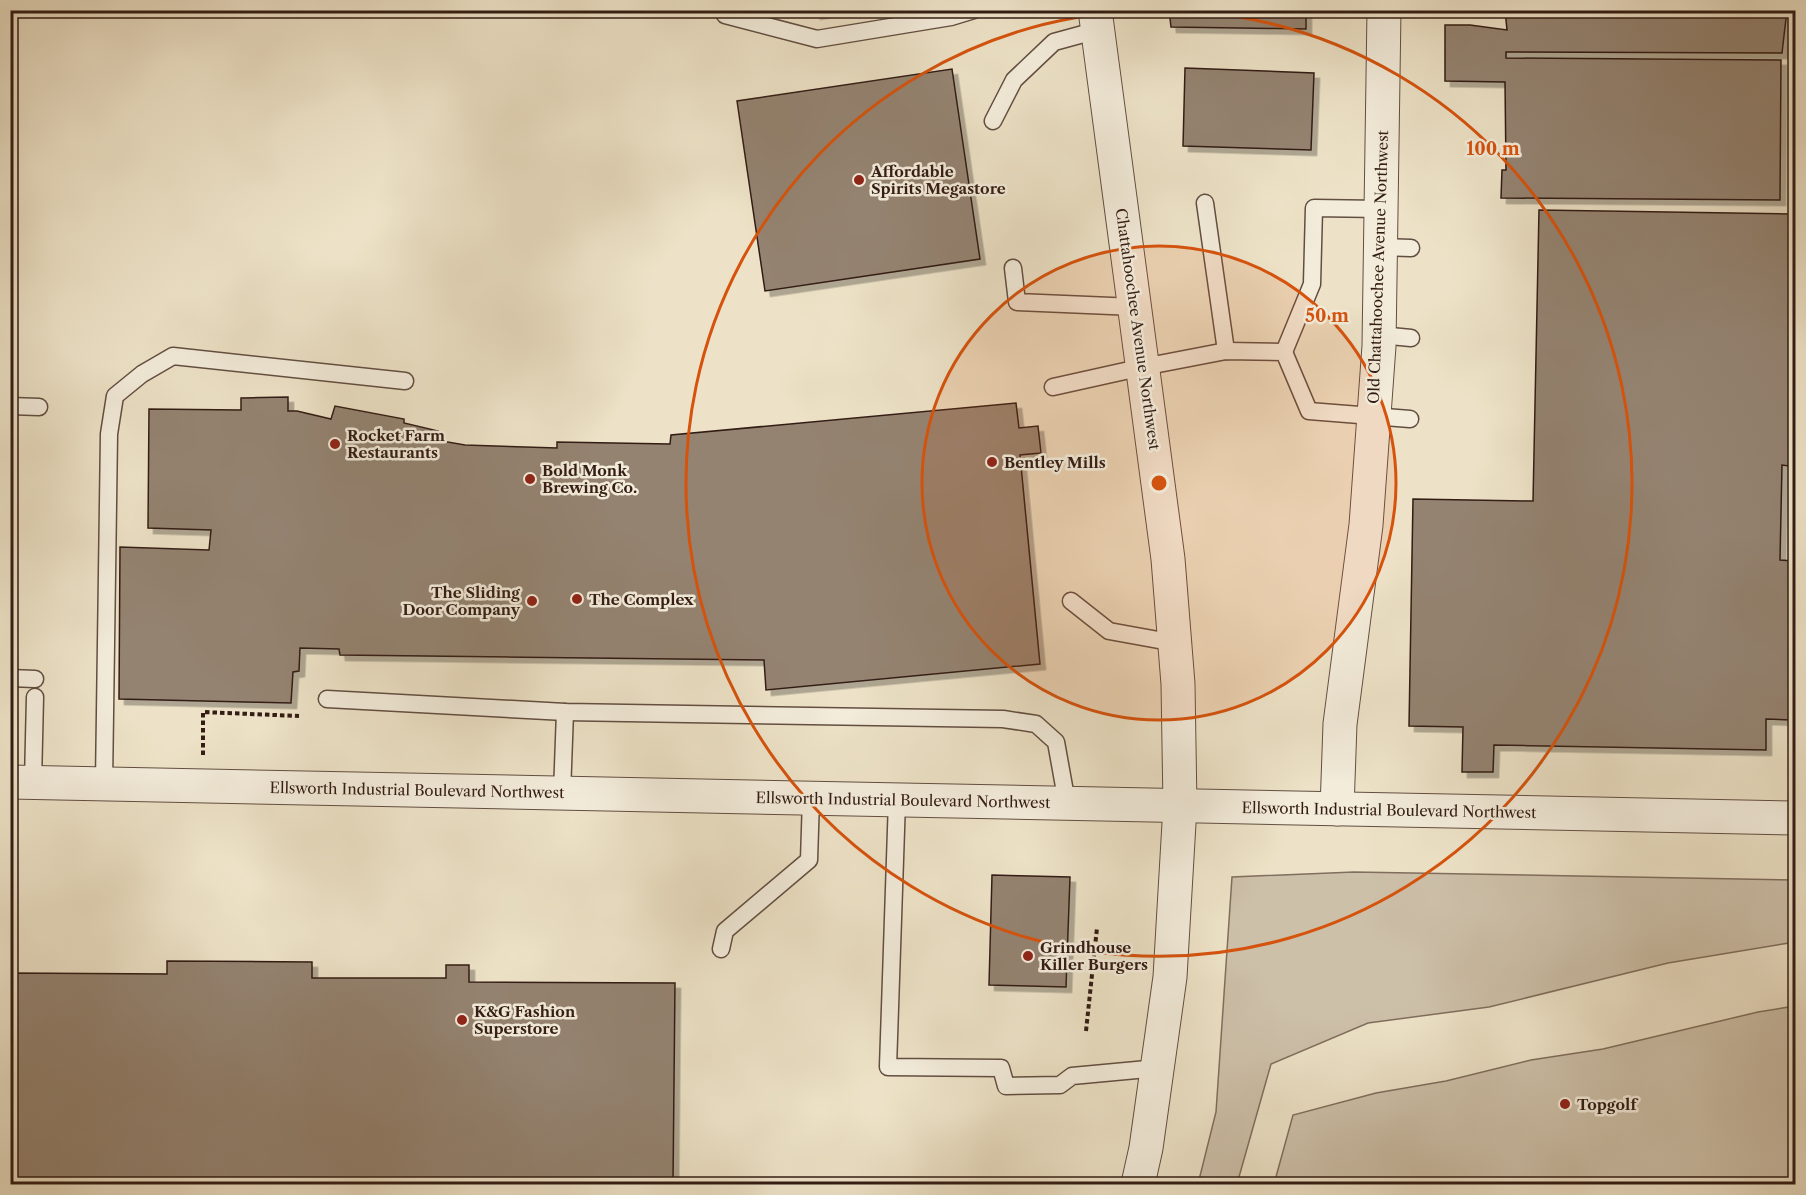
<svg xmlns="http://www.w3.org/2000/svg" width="1806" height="1195" font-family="'Libre Caslon Text',serif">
<defs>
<filter id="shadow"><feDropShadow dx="5.5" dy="5.5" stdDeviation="0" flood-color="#0004"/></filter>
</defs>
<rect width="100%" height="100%" fill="#ede2c7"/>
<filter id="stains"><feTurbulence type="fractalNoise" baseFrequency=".00333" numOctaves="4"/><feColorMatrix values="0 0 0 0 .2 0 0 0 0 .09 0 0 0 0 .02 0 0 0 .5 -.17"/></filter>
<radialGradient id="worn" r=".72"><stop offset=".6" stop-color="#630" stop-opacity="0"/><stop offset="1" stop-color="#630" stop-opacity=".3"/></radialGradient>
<g fill="#cdc0a9" stroke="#806e5e" stroke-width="1.5">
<polygon points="1354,872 1795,880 1795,942 1668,963 1489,1007 1368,1023 1271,1064 1237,1184 1198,1184 1216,1112 1232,877"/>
<polygon points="1795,1006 1795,1184 1274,1184 1293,1115 1376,1093 1446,1081 1531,1060 1603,1049 1758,1012"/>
</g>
<g fill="#948371" stroke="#331c14" stroke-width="1.5" filter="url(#shadow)">
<polygon points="814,10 839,10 815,14"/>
<polygon points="1169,10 1306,10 1306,29 1171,27"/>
<polygon points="1505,10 1787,10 1782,53 1506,52 1506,58 1781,60 1780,200 1501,198 1502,170 1506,170 1505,82 1445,81 1445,25 1470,25 1507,30"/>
<polygon points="1185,68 1314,73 1311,150 1183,146"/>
<polygon points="952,69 980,259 765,291 737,101"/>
<polygon points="1539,210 1794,214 1789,466 1782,465 1780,560 1794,561 1791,720 1766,719 1766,750 1494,745 1493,772 1462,772 1463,727 1409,726 1413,499 1533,501"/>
<polygon points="288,397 288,411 297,411 331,419 335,406 404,419 404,423 438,431 436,440 465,445 557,448 557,442 670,444 671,435 1016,403 1019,428 1038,426 1041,453 1020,455 1040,664 766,690 764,660 340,655 339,649 300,648 299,671 293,672 291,703 119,699 120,547 209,550 211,530 148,528 149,409 241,410 241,398"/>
<polygon points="992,875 1070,877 1066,987 989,985"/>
<polygon points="167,961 312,962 312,978 446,978 446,965 469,965 469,982 675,983 673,1184 10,1184 10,973 167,974"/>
</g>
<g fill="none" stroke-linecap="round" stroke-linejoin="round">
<defs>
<g id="service">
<polyline points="725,15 817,39 951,17 974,10"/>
<polyline points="993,121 1014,80 1054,42 1098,30"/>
<polyline points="1205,203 1226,351"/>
<polyline points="1381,247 1411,248"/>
<polyline points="1013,268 1017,302 1135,307"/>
<polyline points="1380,335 1411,338"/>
<polyline points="1284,352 1312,284 1314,208 1381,209"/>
<polyline points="1053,387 1143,367 1226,351 1284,352 1309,411 1410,419"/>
<polyline points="10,406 39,407"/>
<polyline points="1071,601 1109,631 1175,643"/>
<polyline points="10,678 35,679"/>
<polyline points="327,699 565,712 1003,719 1036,724 1056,742 1067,803"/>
<polyline points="33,782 35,697"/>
<polyline points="104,783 109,434 115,396 142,374 173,356 405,381"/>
<polyline points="562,793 565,712"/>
<polyline points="897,800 888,1067 1001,1068 1006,1086 1060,1085 1072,1076 1158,1068"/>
<polyline points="721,949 725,931 809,860 811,798"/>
</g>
<g id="minor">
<polyline points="10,782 1796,818"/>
<polyline points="1337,809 1340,724 1366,525 1379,346 1384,10"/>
</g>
<polyline id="tertiary" points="1095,10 1168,559 1178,684 1180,806 1170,977 1146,1148 1138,1184"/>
</defs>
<use href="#service" stroke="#624e41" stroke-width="19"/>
<use href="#minor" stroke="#624e41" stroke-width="35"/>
<use href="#tertiary" stroke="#624e41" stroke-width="35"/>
<g stroke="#331c14" stroke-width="4" stroke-dasharray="4.5 3" stroke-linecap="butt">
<polyline points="203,755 203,712 299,716"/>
<polyline points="1086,1031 1097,928"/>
</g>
<use href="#service" stroke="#f3ecdb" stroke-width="16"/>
<use href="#minor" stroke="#f3ecdb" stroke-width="33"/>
<use href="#tertiary" stroke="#f3ecdb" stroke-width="33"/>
</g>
<circle cx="1159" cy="483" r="237" fill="#d6530d" fill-opacity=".12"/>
<g fill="none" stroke="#d6530d" stroke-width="3">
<circle cx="1159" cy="483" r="237"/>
<path d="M1184 11A473 473 0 1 1 1134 11"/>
</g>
<g fill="#8f2418" stroke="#f3ecdb" stroke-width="2">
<circle cx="859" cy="180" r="6"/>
<circle cx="335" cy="444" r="6"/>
<circle cx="992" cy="462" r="6"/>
<circle cx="530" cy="479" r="6"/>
<circle cx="577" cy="599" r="6"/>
<circle cx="532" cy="601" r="6"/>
<circle cx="1028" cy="956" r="6"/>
<circle cx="462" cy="1020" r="6"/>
<circle cx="1565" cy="1104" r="6"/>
</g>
<g text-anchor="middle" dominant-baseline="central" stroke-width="5" stroke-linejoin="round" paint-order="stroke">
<g font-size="15" font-weight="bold" fill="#331c14" stroke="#f3ecdb" text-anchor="start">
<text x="871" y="171">Affordable<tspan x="871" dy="17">Spirits Megastore</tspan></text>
<text x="347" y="435">Rocket Farm<tspan x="347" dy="17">Restaurants</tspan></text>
<text x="1004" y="462">Bentley Mills</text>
<text x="542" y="470">Bold Monk<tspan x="542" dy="17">Brewing Co.</tspan></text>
<text x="520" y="592" text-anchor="end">The Sliding<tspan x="520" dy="17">Door Company</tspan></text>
<text x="589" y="599">The Complex</text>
<text x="1040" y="947">Grindhouse<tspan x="1040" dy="17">Killer Burgers</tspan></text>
<text x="474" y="1011">K&amp;G Fashion<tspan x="474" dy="17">Superstore</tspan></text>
<text x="1577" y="1104">Topgolf</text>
</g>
<g font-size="15" fill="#331c14" stroke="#f3ecdb">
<text transform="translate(1378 267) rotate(-88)">Old Chattahoochee Avenue Northwest</text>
<text transform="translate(1138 329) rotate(82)">Chattahoochee Avenue Northwest</text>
<text transform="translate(417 790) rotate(1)">Ellsworth Industrial Boulevard Northwest</text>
<text transform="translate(903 800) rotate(1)">Ellsworth Industrial Boulevard Northwest</text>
<text transform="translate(1389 810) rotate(1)">Ellsworth Industrial Boulevard Northwest</text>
</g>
</g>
<circle cx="1159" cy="483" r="9" fill="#d6530d" stroke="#f3ecdb" stroke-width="3"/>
<g font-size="18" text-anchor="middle" font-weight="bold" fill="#d6530d" stroke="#f3ecdb" stroke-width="5" stroke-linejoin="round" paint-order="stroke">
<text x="1493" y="155">100 m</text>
<text x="1327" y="322">50 m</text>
</g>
<rect width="1806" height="1195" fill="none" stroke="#ede2c7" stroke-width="36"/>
<rect x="12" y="12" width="1782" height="1171" fill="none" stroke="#331c14" stroke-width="3"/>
<rect x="18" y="18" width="1770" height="1159" fill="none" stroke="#331c14" stroke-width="1.5"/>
<rect width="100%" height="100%" filter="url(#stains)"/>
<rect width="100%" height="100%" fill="url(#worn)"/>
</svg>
